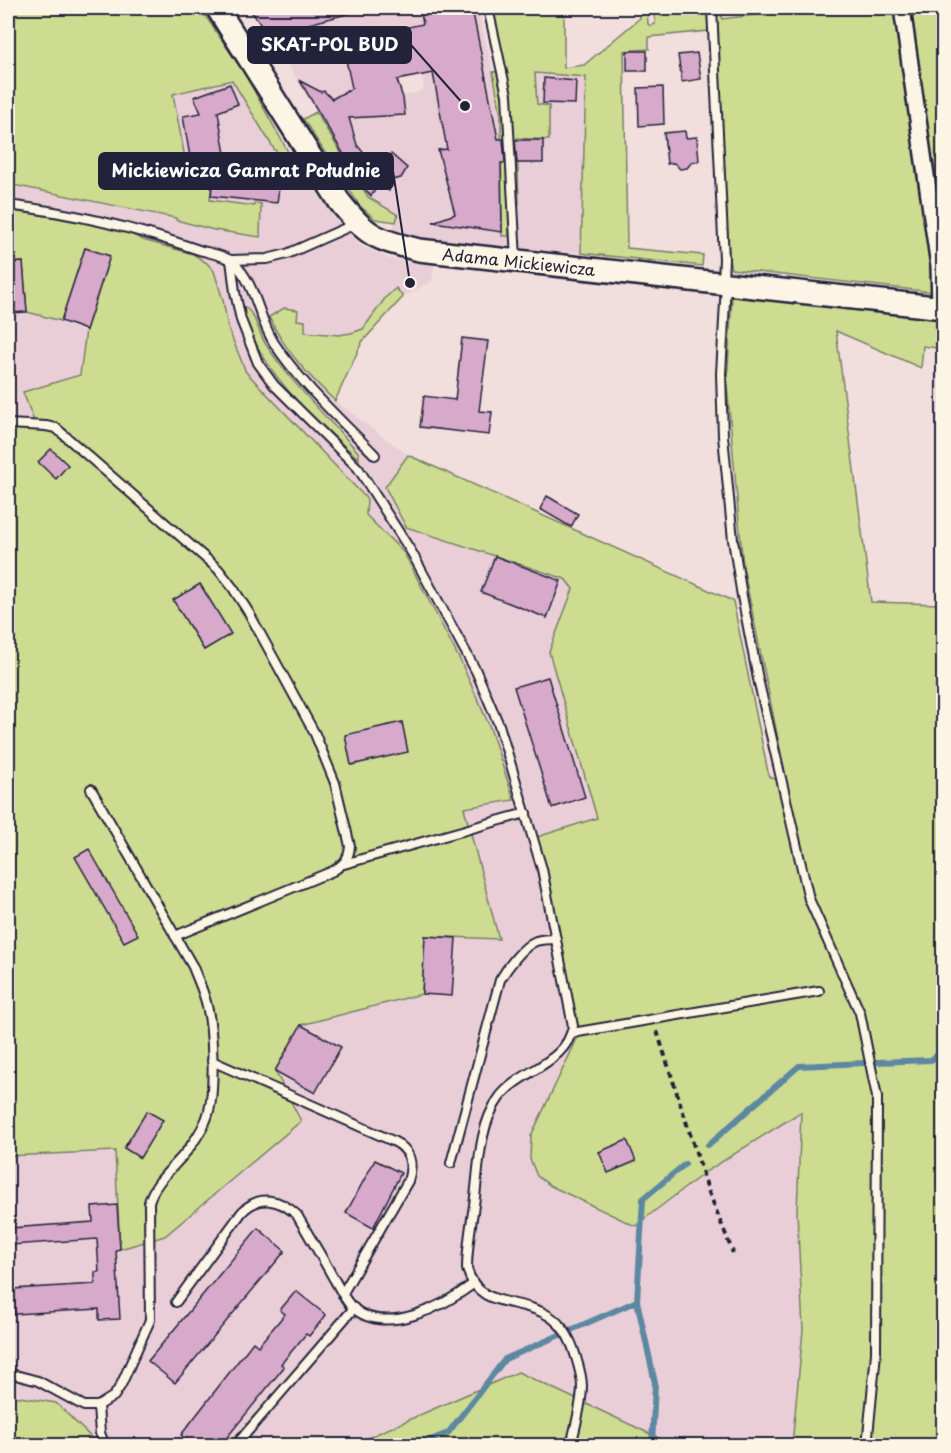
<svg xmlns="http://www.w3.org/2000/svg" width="951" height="1453" font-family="'Playpen Sans',sans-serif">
<rect width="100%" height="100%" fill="#f1dedd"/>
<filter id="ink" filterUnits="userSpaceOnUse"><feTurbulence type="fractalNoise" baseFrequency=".0167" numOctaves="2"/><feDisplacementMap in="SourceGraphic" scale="12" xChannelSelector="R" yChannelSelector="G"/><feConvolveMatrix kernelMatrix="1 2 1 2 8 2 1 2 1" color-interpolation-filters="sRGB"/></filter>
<g filter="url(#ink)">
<g fill="#e9ced7" fill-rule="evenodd">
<path d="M 249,8 L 478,8 L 493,72 L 509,70 L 586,77 L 581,253 L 424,240 L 392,234 L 397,215 L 368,197 L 357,182 L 289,66 ZM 415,39 L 424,88 L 417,93 L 407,95 L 364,100 Z"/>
<polygon points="232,80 274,149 282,157 291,157 335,217 361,246 390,259 434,265 432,281 403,297 362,342 335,401 408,455 386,487 565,579 573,589 549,652 597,818 569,1003 578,1037 531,1136 635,1226 707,1171 801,1111 797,1212 803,1330 792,1445 674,1445 518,1372 349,1445 99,1445 56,1403 8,1395 8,1156 115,1151 120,1249 275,1071 301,1025 422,994 425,936 499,938 464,808 514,800 489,725 461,662 24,392 39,437 200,584 231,634 204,650 8,701 8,184 176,218 173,94"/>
</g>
<g fill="#cddc90" stroke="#787f66" stroke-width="1.5" fill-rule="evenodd">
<polygon points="8,8 200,8 243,71 291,157 282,157 274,149 232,80 173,94 186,164 212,161 214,165 210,200 254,206 255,203 261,204 260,237 214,230 176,220 176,218 8,184"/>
<polygon points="489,8 564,8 564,68 584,65 640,18 640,8 647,8 648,24 651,26 655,24 654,8 707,8 708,31 649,37 649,49 624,51 627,248 703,255 702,266 581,253 586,77 535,73 537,104 549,106 549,140 517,138 519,204 509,206 509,236 502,236 501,115 493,72 504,71"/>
<polygon points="716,8 721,8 722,19 812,8 898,8 930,228 932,292 731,269 729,260"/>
<polygon points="906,8 943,8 943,268"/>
<polygon points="316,112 368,197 398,215 396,222 375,219 359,205 303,119"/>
<path d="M 8,211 L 36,214 L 123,230 L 143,240 L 193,254 L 207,263 L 214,271 L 223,300 L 228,328 L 246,372 L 367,499 L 366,515 L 404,553 L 461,662 L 489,725 L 514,800 L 464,808 L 499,939 L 425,936 L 422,994 L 301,1025 L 275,1071 L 301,1121 L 165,1236 L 120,1249 L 115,1151 L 8,1156 L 8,429 L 37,429 L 23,392 L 80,375 L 86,330 L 110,256 L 85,248 L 61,321 L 27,312 L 23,262 L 8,263 ZM 200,584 L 230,634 L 204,650 L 174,601 Z"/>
<path d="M 396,288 L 403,297 L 362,342 L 335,401 C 308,375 285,351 269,317 L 284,308 L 298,310 L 297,320 L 305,321 L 305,332 L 339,335 L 351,333 L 363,329 L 386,297 Z"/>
<polygon points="732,296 943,319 943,349 923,346 921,368 836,331 871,602 939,604 943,624 943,1445 792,1445 803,1330 797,1212 801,1112 707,1171 635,1226 551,1186 537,1176 530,1159 531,1136 578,1037 569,1003 534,838 597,818 549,652 573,589 565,579 406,527 385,487 408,455 733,601 769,777 781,781 785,773 743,567 727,385"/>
<path d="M 245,307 C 256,315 258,331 265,343 C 291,383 326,416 358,452 L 359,459 C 312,417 261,374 243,311 Z"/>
<polygon points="518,1372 674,1445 349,1446"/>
<polygon points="8,1395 56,1403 99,1445 8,1445"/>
</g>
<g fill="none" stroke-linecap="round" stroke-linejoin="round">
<g stroke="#5d88a2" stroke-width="6">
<polyline points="877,1062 931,1060 944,1050"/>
<polyline points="708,1145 799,1066 865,1063"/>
<polyline points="416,1446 448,1433 505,1359 637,1301"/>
<polyline points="652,1446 655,1383 637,1301 643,1199 685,1164"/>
</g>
</g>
<g fill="#d7a9ca" stroke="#22223b" stroke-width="1.5">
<polygon points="249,8 350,8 351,13 297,27 303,36 281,54"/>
<polygon points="420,8 472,8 498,139 503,139 505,163 501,163 502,232 433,222 455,214 438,150 447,149 433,73 397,80 403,98 405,115 349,118 357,145 375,167 391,154 407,168 401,178 392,180 389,191 379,184 371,196 363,187 300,81 321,92 324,91 332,99 352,88 342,41 423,24"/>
<rect x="627" y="51" width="20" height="20"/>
<polygon points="697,53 701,79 682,82 678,55"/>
<polygon points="544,78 576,81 575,104 543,103"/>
<polygon points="230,84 238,104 218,112 227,166 281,172 277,203 211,196 215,159 191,163 183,116 201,113 194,97"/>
<polygon points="663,87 664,124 639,126 638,88"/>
<polygon points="685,131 686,138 697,137 699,161 692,162 687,168 680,169 674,163 667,164 664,133"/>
<polygon points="515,140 543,140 543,163 517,163"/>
<polygon points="85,248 110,256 86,330 61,321"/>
<polygon points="23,262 27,312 8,313 8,263"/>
<polygon points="462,338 488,341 479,411 492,412 489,435 420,427 424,396 455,400"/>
<polygon points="51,449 68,465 56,479 38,462"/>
<polygon points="547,496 578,514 571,527 540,509"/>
<polygon points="495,556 561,581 547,618 481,592"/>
<polygon points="200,584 231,634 204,650 173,600"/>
<polygon points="548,677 585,797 552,808 514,687"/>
<polygon points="402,722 408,752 351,765 345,735"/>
<polygon points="89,849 138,935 124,942 75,857"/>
<polygon points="425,936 456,938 452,996 422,994"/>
<polygon points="301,1025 341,1047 315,1093 275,1071"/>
<polygon points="147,1111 163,1120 140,1158 124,1148"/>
<polygon points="627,1140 636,1161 608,1173 599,1152"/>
<polygon points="375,1160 401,1173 373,1228 346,1213"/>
<polygon points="117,1205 120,1249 116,1250 120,1319 99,1320 99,1309 15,1314 13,1289 95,1284 95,1272 99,1272 97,1239 11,1245 10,1228 93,1222 92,1207"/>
<polygon points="258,1228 285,1251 175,1383 148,1361"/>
<polygon points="296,1291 326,1315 309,1336 306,1334 281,1364 284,1367 220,1446 193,1446 181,1435 253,1342 258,1346 285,1314 280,1310"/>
</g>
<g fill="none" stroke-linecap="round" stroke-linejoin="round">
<defs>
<g id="lane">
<polyline points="488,8 507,95 516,259"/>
<polyline points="712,8 724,259 723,281"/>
<path d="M 8,205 C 73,213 136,228 199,250 C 209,253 225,255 233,262 C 256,283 258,318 274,343 C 302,385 340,419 375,455"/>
<path d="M 355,224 L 287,254 L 267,259 L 231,260 L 235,292 L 241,320 L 258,363 L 274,385 L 358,468 L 365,479 L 412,553 L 476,671 L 499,725 L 542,869 L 573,1026 C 567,1064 519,1070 499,1098 C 478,1127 479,1170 474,1205 C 471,1226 467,1247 467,1269 C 483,1325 553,1280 575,1354 C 578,1364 582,1375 582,1386 C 582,1405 575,1427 571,1446"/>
<polyline points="726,284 721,374 723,436 733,540 742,596 758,679 809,899 860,1013 877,1097 876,1353 867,1446"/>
<path d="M 8,424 L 46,426 L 56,428 L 218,569 L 233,588 L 249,613 L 315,734 L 335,783 L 350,846 C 349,859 344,864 333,871 L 175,936"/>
<polyline points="344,864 526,813"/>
<polyline points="572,1033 819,991"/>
<path d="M 212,1061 L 393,1141 C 410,1149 414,1163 408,1181 L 343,1293"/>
<path d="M 451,1163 L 500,980 C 507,968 523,946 536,941 C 543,939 550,939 556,939"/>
<path d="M 176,1302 L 242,1212 C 259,1194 280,1199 297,1215 C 309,1236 322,1257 334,1279 C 339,1287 344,1299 351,1306 C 384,1338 444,1306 473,1284"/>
<path d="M 8,1373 L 38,1381 L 84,1406 L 98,1406 L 114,1396 L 121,1385 L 150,1320 L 149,1202 C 155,1180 177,1165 190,1147 C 198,1136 206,1124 209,1111 C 215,1086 213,1030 207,1006 C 204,992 198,980 193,967 L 91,789"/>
<polyline points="98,1406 100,1433 105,1446"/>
<polyline points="235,1446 354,1308"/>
</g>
<polyline id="street" points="902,8 939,266 940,307"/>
<path id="secondary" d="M 217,8 L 339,201 C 367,237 376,239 419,250 L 944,308"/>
</defs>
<use href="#lane" stroke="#22223b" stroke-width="12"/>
<use href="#street" stroke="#22223b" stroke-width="20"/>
<use href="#secondary" stroke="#22223b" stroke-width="26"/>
<polyline stroke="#22223b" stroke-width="4" stroke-dasharray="6 4.5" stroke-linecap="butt" points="657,1031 708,1190 733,1253"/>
<use href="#lane" stroke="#fcf5e5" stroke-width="8"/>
<use href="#street" stroke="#fcf5e5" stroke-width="15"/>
<use href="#secondary" stroke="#fcf5e5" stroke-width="21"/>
</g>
</g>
<g text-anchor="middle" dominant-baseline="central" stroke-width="4.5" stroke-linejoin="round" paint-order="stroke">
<g font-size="16" fill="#22223b" stroke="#fcf5e5">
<text transform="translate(519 261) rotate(6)">Adama Mickiewicza</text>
</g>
</g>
<path fill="none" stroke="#22223b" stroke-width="2" d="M465 106L411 45M410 283L393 171"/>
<g fill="#22223b" stroke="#fcf5e5" stroke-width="2">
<circle cx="465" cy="106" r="6"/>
<circle cx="410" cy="283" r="6"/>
</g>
<g fill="#22223b" stroke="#22223b" stroke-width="2">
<rect x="248" y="27" width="163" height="36" rx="6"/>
<rect x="99" y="153" width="294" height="36" rx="6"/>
</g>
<g font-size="18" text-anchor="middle" font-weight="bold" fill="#fff">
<text x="330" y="51">SKAT-POL BUD</text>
<text x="246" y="177">Mickiewicza Gamrat Południe</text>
</g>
<rect width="951" height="1453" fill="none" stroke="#fcf5e5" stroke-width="30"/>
<rect x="15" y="15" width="921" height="1423" fill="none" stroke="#22223b" stroke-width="2" filter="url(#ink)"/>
</svg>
